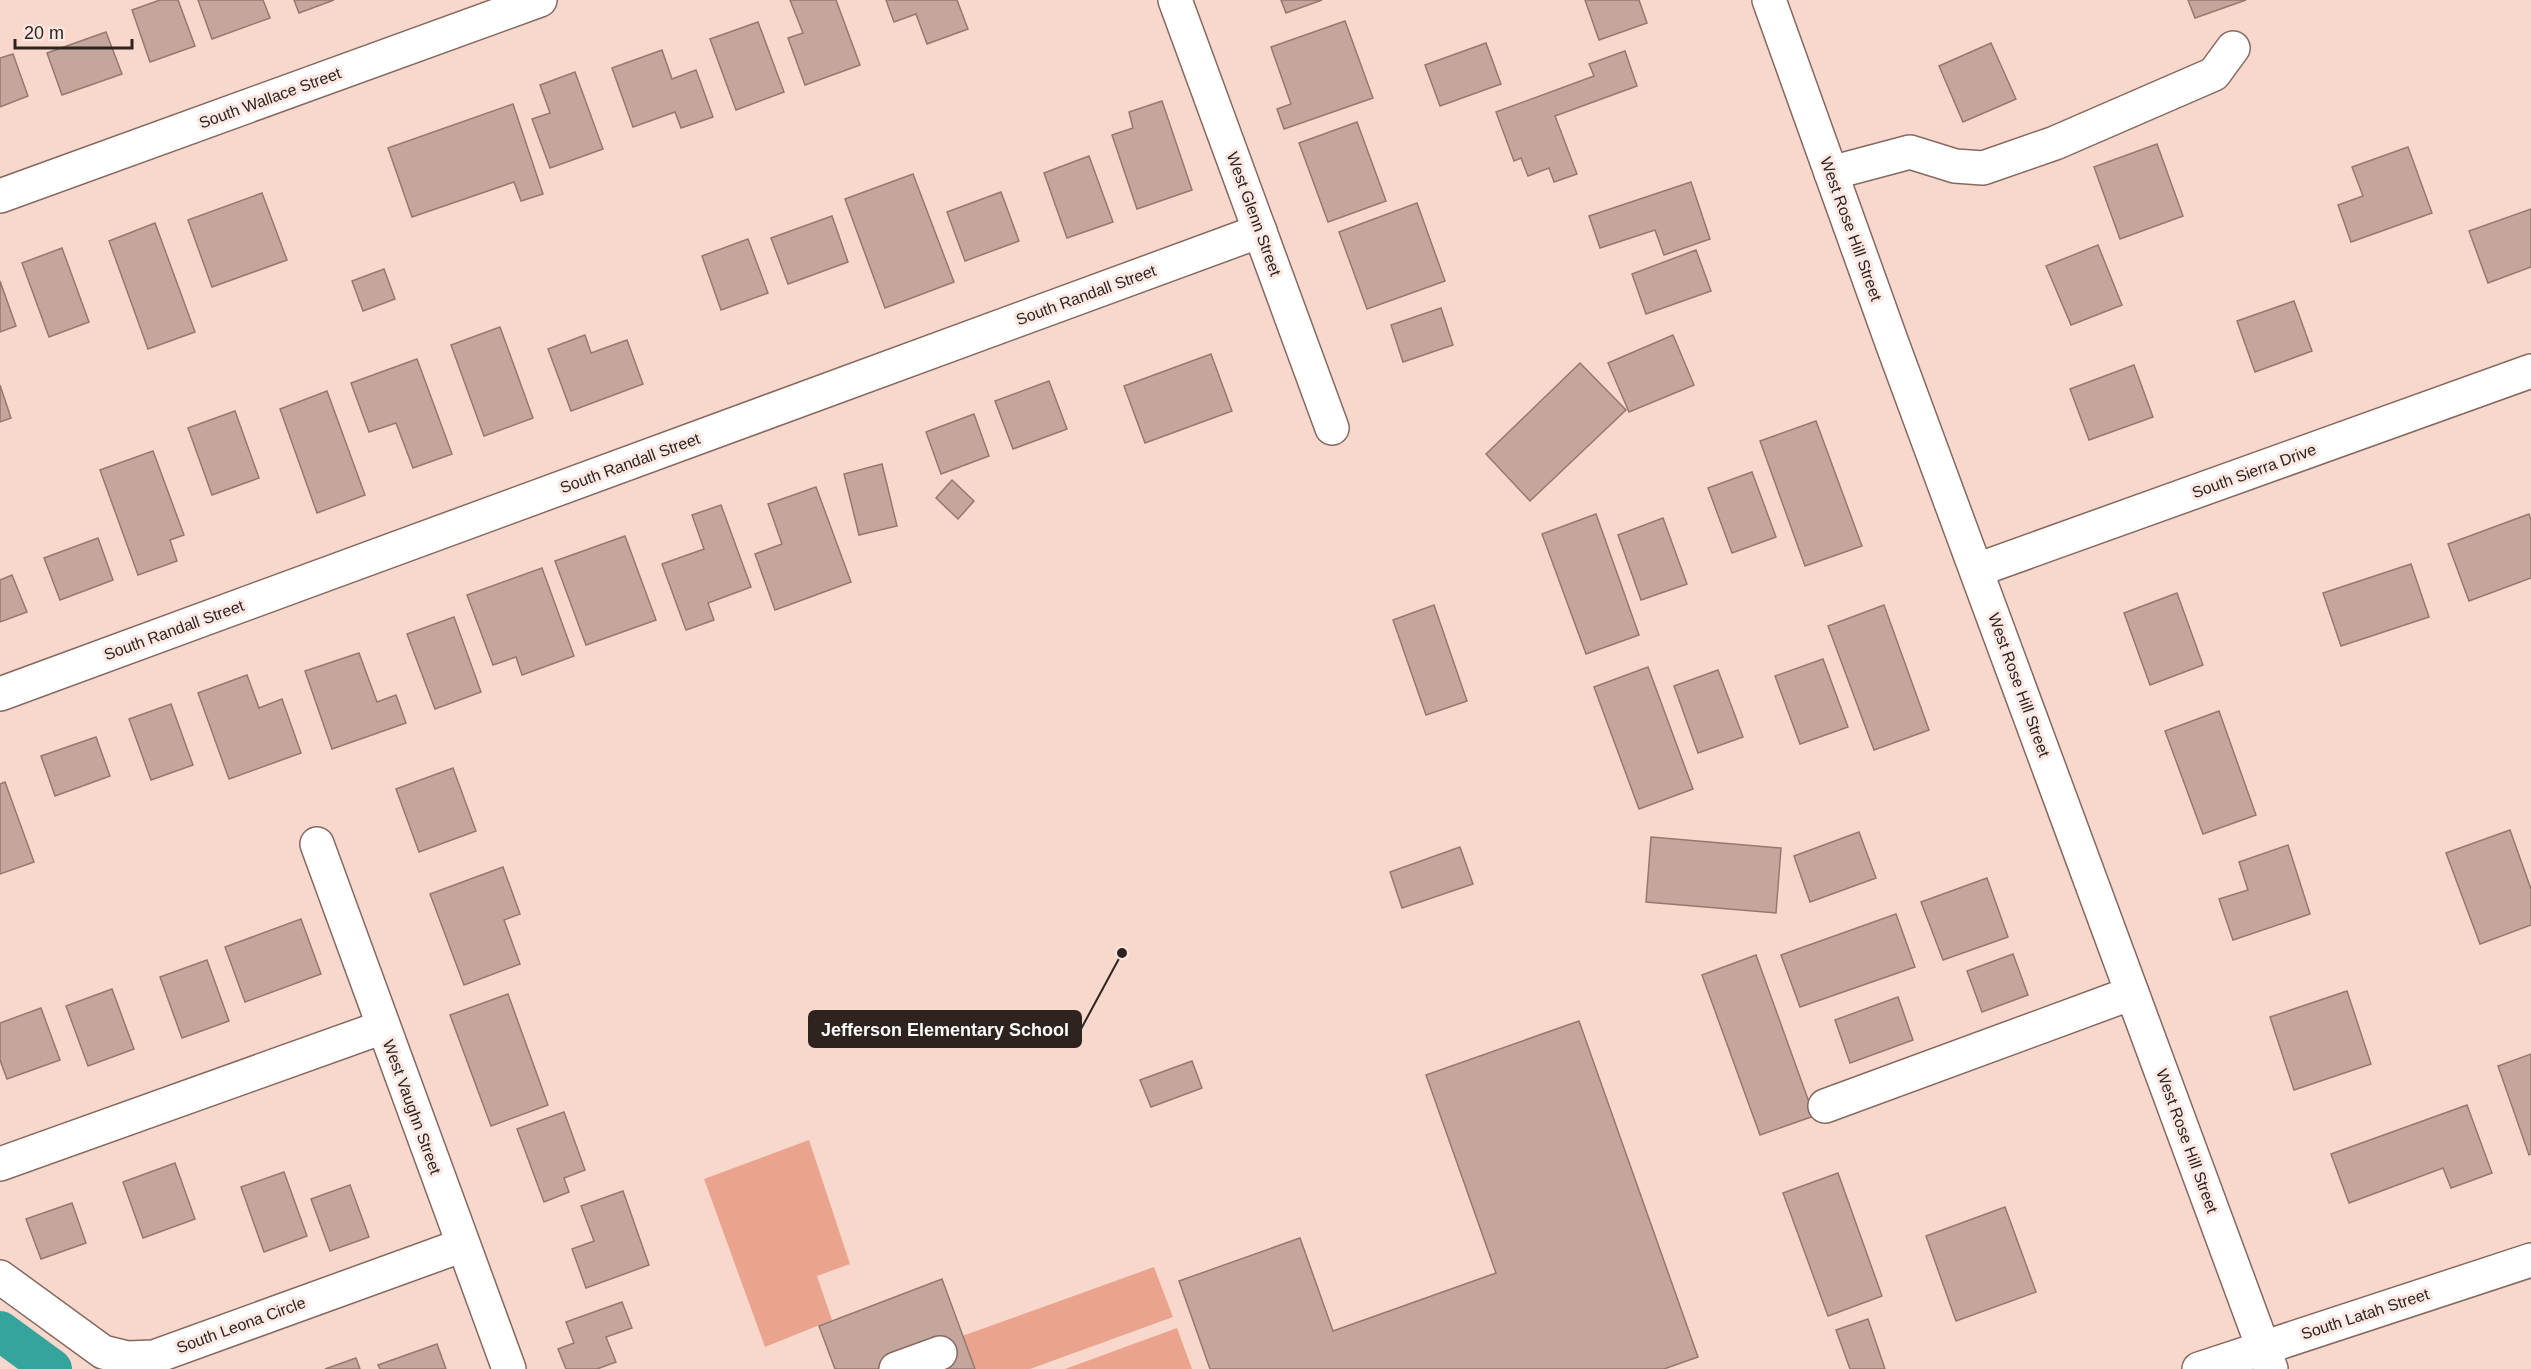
<svg xmlns="http://www.w3.org/2000/svg" width="2531" height="1369" font-family="Helvetica,sans-serif">
<rect width="100%" height="100%" fill="#f8d8cd"/>
<g fill="#eaa48e">
<polygon points="809,1140 850,1264 817,1276 832,1320 765,1347 704,1179"/>
<polygon points="1154,1267 1173,1317 1030,1369 961,1369 951,1340"/>
<polygon points="1177,1328 1192,1369 1065,1369 1076,1365"/>
</g>
<g fill="none" stroke-linecap="round" stroke-linejoin="round">
<polyline stroke="#35a49c" stroke-width="40" points="0,1331 52,1369"/>
</g>
<g fill="#c5a69c" stroke="#95786f" stroke-width="1.5">
<polygon points="160,0 178,0 195,46 150,62 132,10"/>
<polygon points="198,0 263,0 270,18 212,39"/>
<polygon points="294,0 334,0 299,13"/>
<polygon points="790,0 836,0 860,65 805,85 788,38 803,33"/>
<polygon points="886,0 957,0 968,29 927,44 916,14 894,22"/>
<polygon points="1281,0 1322,0 1286,13"/>
<polygon points="1585,0 1639,0 1647,23 1599,40"/>
<polygon points="2188,0 2246,0 2195,18"/>
<polygon points="1345,21 1373,98 1284,129 1277,109 1291,104 1271,47"/>
<polygon points="758,22 784,92 736,110 710,39"/>
<polygon points="106,32 122,74 62,95 47,53"/>
<polygon points="1486,43 1501,84 1440,106 1425,65"/>
<polygon points="1991,43 2016,99 1963,122 1939,66"/>
<polygon points="662,50 672,79 696,70 713,117 681,128 675,112 633,127 612,68"/>
<polygon points="1625,51 1637,86 1555,116 1577,174 1554,182 1549,168 1528,176 1521,158 1514,161 1496,112 1594,76 1589,64"/>
<polygon points="13,54 28,96 0,107 0,58"/>
<polygon points="575,72 603,149 550,168 532,119 550,113 540,85"/>
<polygon points="1162,101 1192,190 1137,209 1112,135 1133,128 1129,112"/>
<polygon points="513,104 543,194 521,201 514,182 412,217 388,148"/>
<polygon points="1357,122 1386,201 1328,222 1299,143"/>
<polygon points="2157,144 2183,216 2120,239 2094,167"/>
<polygon points="2408,147 2432,213 2351,242 2338,205 2363,196 2352,167"/>
<polygon points="1089,156 1113,222 1067,238 1044,173"/>
<polygon points="913,174 954,282 885,308 845,199"/>
<polygon points="1691,182 1710,239 1664,255 1655,230 1600,248 1589,216"/>
<polygon points="1001,192 1019,241 965,261 947,212"/>
<polygon points="262,193 287,260 212,287 188,220"/>
<polygon points="1417,203 1445,281 1367,309 1339,232"/>
<polygon points="2531,209 2531,267 2488,283 2469,231"/>
<polygon points="832,216 848,262 788,284 771,238"/>
<polygon points="155,223 195,332 148,349 109,241"/>
<polygon points="748,239 768,293 721,310 702,256"/>
<polygon points="2098,245 2122,305 2071,325 2046,266"/>
<polygon points="62,248 89,322 49,337 22,263"/>
<polygon points="1696,250 1711,291 1646,314 1632,274"/>
<polygon points="384,269 395,299 363,311 352,281"/>
<polygon points="0,281 16,326 0,332"/>
<polygon points="2294,301 2312,351 2255,372 2237,321"/>
<polygon points="1441,308 1453,345 1403,362 1391,325"/>
<polygon points="500,327 533,418 484,436 451,345"/>
<polygon points="585,335 591,353 627,340 643,384 571,411 548,349"/>
<polygon points="1673,335 1694,385 1629,412 1608,363"/>
<polygon points="1211,354 1232,411 1145,443 1124,386"/>
<polygon points="417,359 452,454 413,468 396,423 369,432 351,383"/>
<polygon points="1580,363 1626,410 1530,501 1486,454"/>
<polygon points="2134,365 2153,417 2089,440 2070,389"/>
<polygon points="1049,381 1067,429 1013,449 995,401"/>
<polygon points="0,385 11,418 0,422"/>
<polygon points="327,391 365,495 317,513 280,409"/>
<polygon points="235,411 259,478 212,495 188,428"/>
<polygon points="974,414 989,456 941,474 926,432"/>
<polygon points="1816,421 1862,546 1805,566 1760,441"/>
<polygon points="153,451 184,535 170,540 177,561 138,575 100,470"/>
<polygon points="882,464 897,526 859,535 844,474"/>
<polygon points="1752,472 1776,537 1732,553 1708,488"/>
<polygon points="952,480 974,501 958,519 936,498"/>
<polygon points="816,487 851,582 775,610 755,554 782,544 768,504"/>
<polygon points="721,505 751,587 708,603 714,620 686,630 662,564 704,549 692,515"/>
<polygon points="1596,514 1639,635 1586,654 1542,534"/>
<polygon points="2529,514 2531,520 2531,578 2469,601 2448,544"/>
<polygon points="1663,518 1687,584 1641,600 1618,535"/>
<polygon points="625,536 656,620 586,645 555,561"/>
<polygon points="98,538 113,580 60,600 44,558"/>
<polygon points="2411,564 2429,617 2341,646 2323,593"/>
<polygon points="542,568 574,656 522,675 516,657 493,665 467,595"/>
<polygon points="12,575 27,612 0,622 0,580"/>
<polygon points="2177,593 2203,665 2150,685 2124,613"/>
<polygon points="1434,605 1467,701 1426,715 1393,620"/>
<polygon points="1884,605 1929,730 1874,750 1828,626"/>
<polygon points="454,617 481,692 435,709 407,634"/>
<polygon points="359,653 377,702 396,695 406,723 332,749 305,671"/>
<polygon points="1823,659 1848,727 1800,744 1775,676"/>
<polygon points="1648,667 1693,789 1639,809 1594,687"/>
<polygon points="1718,670 1743,737 1698,753 1674,686"/>
<polygon points="247,675 259,708 282,699 301,753 229,779 198,693"/>
<polygon points="171,704 193,765 151,780 129,719"/>
<polygon points="2219,711 2256,815 2203,834 2165,731"/>
<polygon points="96,737 110,776 55,796 41,756"/>
<polygon points="453,768 476,831 419,852 396,789"/>
<polygon points="5,782 34,862 0,874 0,784"/>
<polygon points="2510,830 2531,889 2531,925 2480,944 2446,853"/>
<polygon points="1859,832 1876,878 1810,902 1794,856"/>
<polygon points="1651,837 1781,848 1776,913 1646,902"/>
<polygon points="2288,845 2310,914 2233,940 2219,899 2248,890 2239,862"/>
<polygon points="1460,847 1473,884 1402,908 1390,872"/>
<polygon points="503,867 520,914 504,920 520,964 464,985 430,894"/>
<polygon points="1987,878 2008,937 1943,960 1921,902"/>
<polygon points="1896,914 1915,967 1800,1007 1781,955"/>
<polygon points="301,919 321,974 245,1002 225,947"/>
<polygon points="2013,954 2028,995 1982,1012 1967,971"/>
<polygon points="1756,955 1814,1116 1760,1135 1702,975"/>
<polygon points="207,960 229,1021 182,1038 160,977"/>
<polygon points="112,989 134,1049 88,1066 66,1006"/>
<polygon points="2347,991 2371,1064 2294,1090 2270,1017"/>
<polygon points="508,994 548,1105 491,1126 450,1015"/>
<polygon points="1898,997 1913,1040 1850,1063 1835,1020"/>
<polygon points="41,1008 60,1060 7,1079 0,1060 0,1023"/>
<polygon points="1579,1021 1698,1357 1664,1369 1210,1369 1179,1281 1300,1238 1333,1331 1496,1273 1426,1075"/>
<polygon points="2531,1054 2531,1154 2529,1155 2498,1066"/>
<polygon points="1192,1061 1202,1088 1151,1107 1140,1080"/>
<polygon points="2467,1105 2492,1173 2451,1188 2443,1168 2349,1203 2331,1154"/>
<polygon points="564,1112 585,1170 564,1178 569,1192 544,1202 517,1129"/>
<polygon points="175,1163 195,1219 143,1238 123,1182"/>
<polygon points="284,1172 307,1236 264,1252 241,1187"/>
<polygon points="1838,1173 1882,1296 1828,1316 1783,1193"/>
<polygon points="350,1185 369,1237 330,1251 311,1199"/>
<polygon points="623,1191 649,1265 586,1288 572,1249 594,1241 581,1206"/>
<polygon points="72,1203 86,1243 41,1259 26,1219"/>
<polygon points="2005,1207 2036,1292 1956,1321 1926,1236"/>
<polygon points="942,1279 975,1369 835,1369 819,1326"/>
<polygon points="622,1302 632,1328 606,1337 616,1362 597,1369 566,1369 558,1349 574,1343 566,1322"/>
<polygon points="1868,1319 1885,1369 1850,1369 1836,1330"/>
<polygon points="437,1344 446,1369 380,1369 378,1365"/>
<polygon points="356,1358 360,1369 325,1369"/>
</g>
<g fill="none" stroke-linecap="round" stroke-linejoin="round">
<defs>
<g id="minor">
<polyline points="1175,0 1332,428"/>
<polyline points="1769,0 1892,343 2271,1369"/>
<polyline points="1831,173 1910,152 1955,166 1983,168 2055,143 2214,74 2233,48"/>
<polyline points="0,196 540,0"/>
<polyline points="1977,570 2531,371"/>
<polyline points="0,694 1260,231"/>
<polyline points="317,844 509,1369"/>
<polyline points="1825,1106 2132,993"/>
<polyline points="0,1164 383,1027"/>
<polyline points="0,1277 103,1352 127,1358 154,1357 463,1245"/>
<polyline points="896,1369 940,1353"/>
<polyline points="2199,1369 2531,1260"/>
</g>
</defs>
<use href="#minor" stroke="#856960" stroke-width="36"/>
<use href="#minor" stroke="#fff" stroke-width="33"/>
</g>
<g text-anchor="middle" dominant-baseline="central" stroke-width="6" stroke-linejoin="round" paint-order="stroke">
<g font-size="16" fill="#2e231f" stroke="#fce8e2">
<text transform="translate(270 98) rotate(-20)">South Wallace Street</text>
<text transform="translate(1254 214) rotate(70)">West Glenn Street</text>
<text transform="translate(1851 229) rotate(70)">West Rose Hill Street</text>
<text transform="translate(1086 295) rotate(-20)">South Randall Street</text>
<text transform="translate(630 463) rotate(-20)">South Randall Street</text>
<text transform="translate(2254 471) rotate(-20)">South Sierra Drive</text>
<text transform="translate(174 630) rotate(-20)">South Randall Street</text>
<text transform="translate(2019 685) rotate(70)">West Rose Hill Street</text>
<text transform="translate(412 1107) rotate(70)">West Vaughn Street</text>
<text transform="translate(2187 1141) rotate(70)">West Rose Hill Street</text>
<text transform="translate(2365 1314) rotate(-18)">South Latah Street</text>
<text transform="translate(241 1325) rotate(-20)">South Leona Circle</text>
</g>
</g>
<path fill="none" stroke="#2e231f" stroke-width="2" d="M1122 953L1081 1029"/>
<circle fill="#2e231f" stroke="#fce8e2" stroke-width="2" cx="1122" cy="953" r="6"/>
<rect fill="#2e231f" stroke="#2e231f" stroke-width="2" x="809" y="1011" width="272" height="36" rx="6"/>
<g font-size="18" text-anchor="middle" font-weight="bold" fill="#fff">
<text x="945" y="1036">Jefferson Elementary School</text>
</g>
<path d="M15 39v9h117v-9" fill="none" stroke="#2e231f" stroke-width="3"/>
<text x="24" y="39" font-size="18" fill="#2e231f" stroke="#fce8e2" stroke-width="4.5" paint-order="stroke">20 m</text>
</svg>
